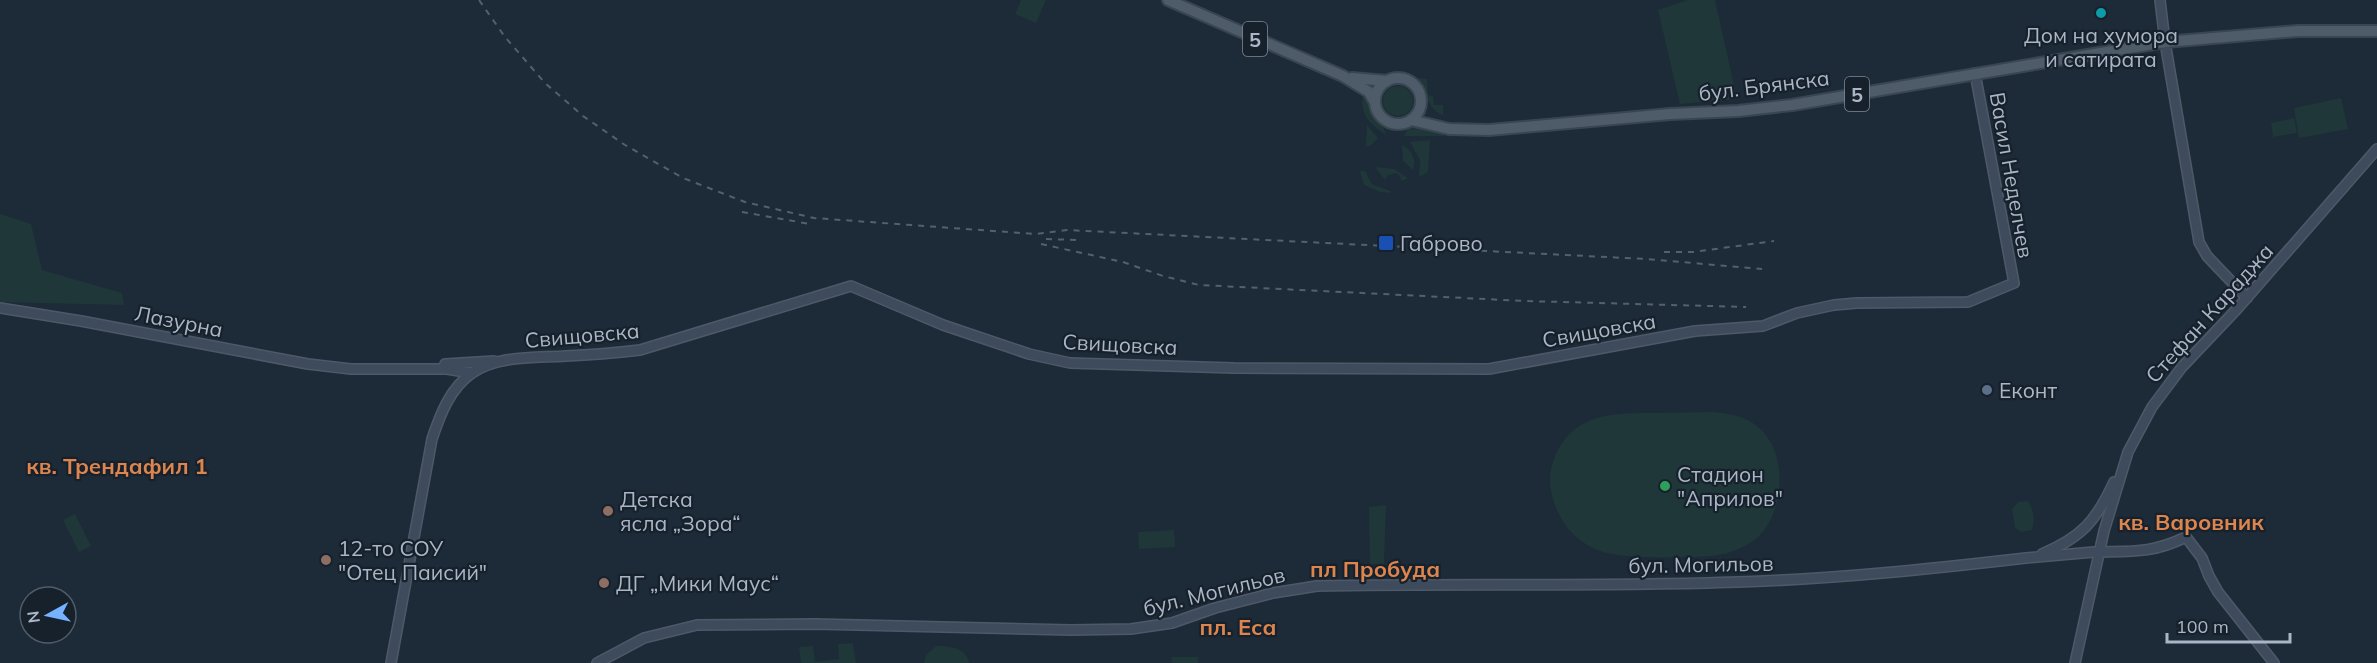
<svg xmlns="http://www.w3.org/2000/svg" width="2377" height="663" font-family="Mulish,sans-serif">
<rect width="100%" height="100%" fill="#1d2a38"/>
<g fill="#1f3739">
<polygon points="1021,0 1046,0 1036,23 1015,14"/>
<polygon points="1688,0 1715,0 1737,99 1680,104 1658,10"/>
<path d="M 1416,78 L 1427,79 L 1428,95 L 1433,96 L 1434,105 L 1443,105 L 1443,115 C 1426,109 1427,90 1416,78 Z"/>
<circle cx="1398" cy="101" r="15"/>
<path d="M 1363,95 C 1369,100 1368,106 1372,114 C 1376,122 1385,126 1386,135 C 1371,125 1359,114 1363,95 Z"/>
<polygon points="2341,98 2348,129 2299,138 2294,108"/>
<polygon points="2294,118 2297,133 2273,137 2271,123"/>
<polygon points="1367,125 1378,138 1370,146 1366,146"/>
<polygon points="1417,126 1443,134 1443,136 1404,136 1407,130"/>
<polygon points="1430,140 1428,172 1419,177 1420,160 1410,142"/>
<path d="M 1402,145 C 1412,150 1417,160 1413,170 L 1403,161 Z"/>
<polygon points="1375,167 1394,169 1408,178 1402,181 1399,175 1395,173 1387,176 1385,180"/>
<polygon points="1360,171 1365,171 1372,184 1391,191 1390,193 1380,192 1364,185"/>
<polygon points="0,214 31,224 42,270 122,293 124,305 0,302"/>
<path d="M 1714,412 C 1730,414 1743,415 1757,426 C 1788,450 1786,511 1758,537 C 1746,548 1728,554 1712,556 C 1688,558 1624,559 1603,552 C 1588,547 1576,539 1566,526 C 1554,509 1545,483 1553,462 C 1570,413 1611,413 1655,413 C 1674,413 1694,412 1714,412 Z"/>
<path d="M 2028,501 C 2034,511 2035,519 2032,530 L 2021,532 L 2015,528 L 2012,509 L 2018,502 Z"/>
<polygon points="1386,505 1384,564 1370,564 1369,507"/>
<polygon points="75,514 91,546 79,552 63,520"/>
<polygon points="1174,530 1175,547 1139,549 1138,532"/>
<polygon points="853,643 856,663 801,663 799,647 813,646 815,662 839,659 838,644"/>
<path d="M 936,646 C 949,646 966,647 969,663 L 924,663 L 926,655 Z"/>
<polygon points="1171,657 1198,657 1198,663 1172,663"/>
</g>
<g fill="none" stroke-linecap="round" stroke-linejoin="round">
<defs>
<g id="secondary">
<polyline points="2160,0 2165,42 2199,242 2207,256 2247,298"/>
<polyline points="0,308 81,321 308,364 351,369 447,369 471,373"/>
<polyline points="445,364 494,361"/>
<path d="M 2042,554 C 2082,537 2096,521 2114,482"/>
<path d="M 391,663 L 432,439 C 440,415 450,388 472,373 C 498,355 536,358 566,356 C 591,355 615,353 640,350 L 851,286 L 943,325 L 1029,354 L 1070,363 L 1234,368 L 1489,369 L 1695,331 L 1763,326 L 1797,313 L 1834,305 L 1857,303 L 1968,302 L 2014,283 L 1975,73"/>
<path d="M 597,663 L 644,638 L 697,625 L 815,624 L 1071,630 L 1131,629 L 1172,623 L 1215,608 L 1273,593 L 1317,586 C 1457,583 1598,587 1738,582 C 1835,579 1930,569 2026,558 C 2049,556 2071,554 2094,552 C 2130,551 2151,554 2186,537 L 2202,558 L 2209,576 L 2218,592 L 2274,663"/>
<polyline points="2075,663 2104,531 2128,452 2152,407 2182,367 2237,309 2377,149"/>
</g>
<g id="primary">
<polyline points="1168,0 1343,76 1369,92 1374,101"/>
<circle cx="1398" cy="101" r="23"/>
<polyline points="1352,78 1387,81"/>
<polyline points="1411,120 1449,129 1489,130 1670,114 1738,111 1792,105 2165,42 2298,31 2377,31"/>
</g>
</defs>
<use href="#secondary" stroke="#4e5967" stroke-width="12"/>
<use href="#primary" stroke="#3a4552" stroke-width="14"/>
<use href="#secondary" stroke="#3e4b5c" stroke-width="9"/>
<use href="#primary" stroke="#4e5b69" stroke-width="10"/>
<g stroke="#526070" stroke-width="2" stroke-dasharray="6 6" stroke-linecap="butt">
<polyline points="479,0 505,37 545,83 583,116 625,145 683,178 745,202 814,218 1035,234 1067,230 1646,259 1762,269"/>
<polyline points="742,212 810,224"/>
<polyline points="1046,239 1076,240"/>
<polyline points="1041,244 1123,262 1163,276 1199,285 1525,301 1746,307"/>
<polyline points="1664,252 1693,252 1774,241"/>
</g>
</g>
<circle fill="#0f9aa8" stroke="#17212c" stroke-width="2" cx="2101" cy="13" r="6"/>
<rect fill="#1a4fb4" stroke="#17212c" stroke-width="2" x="1378" y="235" width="16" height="16" rx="3"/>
<circle fill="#5c6f8a" stroke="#17212c" stroke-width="2" cx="1987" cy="390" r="6"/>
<circle fill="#2e9e5b" stroke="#17212c" stroke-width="2" cx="1665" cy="486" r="6"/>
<g fill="#8d6e63" stroke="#17212c" stroke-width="2">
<circle cx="608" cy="511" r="6"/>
<circle cx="326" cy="560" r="6"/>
<circle cx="604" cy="583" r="6"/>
</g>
<g text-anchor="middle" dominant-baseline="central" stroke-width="4.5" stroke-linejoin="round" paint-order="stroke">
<g fill="#17212c" stroke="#7e8998" stroke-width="1.5">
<rect x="1243" y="22" width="24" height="34" rx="4.5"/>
<rect x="1845" y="77" width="24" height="34" rx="4.5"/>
</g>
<g font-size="20" font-weight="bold" fill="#aab6c6">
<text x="1255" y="39">5</text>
<text x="1857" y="94">5</text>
</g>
<g font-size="21" fill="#aab6c6" stroke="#17212c" text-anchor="start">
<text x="2101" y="35" text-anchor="middle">Дом на хумора<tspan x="2101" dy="24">и сатирата</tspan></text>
<text x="1400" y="243">Габрово</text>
<text x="1999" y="390">Еконт</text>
<text x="1677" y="474">Стадион<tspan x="1677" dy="24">"Априлов"</tspan></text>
<text x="620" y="499">Детска<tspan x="620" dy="24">ясла „Зора“</tspan></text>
<text x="338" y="548">12-то СОУ<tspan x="338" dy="24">"Отец Паисий"</tspan></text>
<text x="616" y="583">ДГ „Мики Маус“</text>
</g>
<g font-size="21" fill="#aab6c6" stroke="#17212c">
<text transform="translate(1764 85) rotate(-7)">бул. Брянска</text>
<text transform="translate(2012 175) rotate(80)">Васил Неделчев</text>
<text transform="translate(2209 313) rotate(-48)">Стефан Караджа</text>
<text transform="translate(179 321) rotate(11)">Лазурна</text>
<text transform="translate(1599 330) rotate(-10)">Свищовска</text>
<text transform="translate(582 335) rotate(-5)">Свищовска</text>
<text transform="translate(1120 344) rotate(3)">Свищовска</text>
<text transform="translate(1701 564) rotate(-1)">бул. Могильов</text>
<text transform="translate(1214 591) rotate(-14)">бул. Могильов</text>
</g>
<g font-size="22" font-weight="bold" fill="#dd854e" stroke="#17212c">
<text x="117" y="466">кв. Трендафил 1</text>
<text x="2191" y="522">кв. Варовник</text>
<text x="1375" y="569">пл Пробуда</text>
<text x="1238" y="627">пл. Еса</text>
</g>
</g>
<g transform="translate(48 615) rotate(262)"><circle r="28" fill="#17212c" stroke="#525d6a" stroke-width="1.5"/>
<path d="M0-4.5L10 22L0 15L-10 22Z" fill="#76b2ff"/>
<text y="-9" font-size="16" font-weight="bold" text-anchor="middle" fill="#aab6c6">N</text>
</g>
<path d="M2167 633v9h123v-9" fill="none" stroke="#aab6c6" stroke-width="3"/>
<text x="2176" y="633" font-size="18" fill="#aab6c6" stroke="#17212c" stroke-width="4.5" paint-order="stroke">100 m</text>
</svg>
